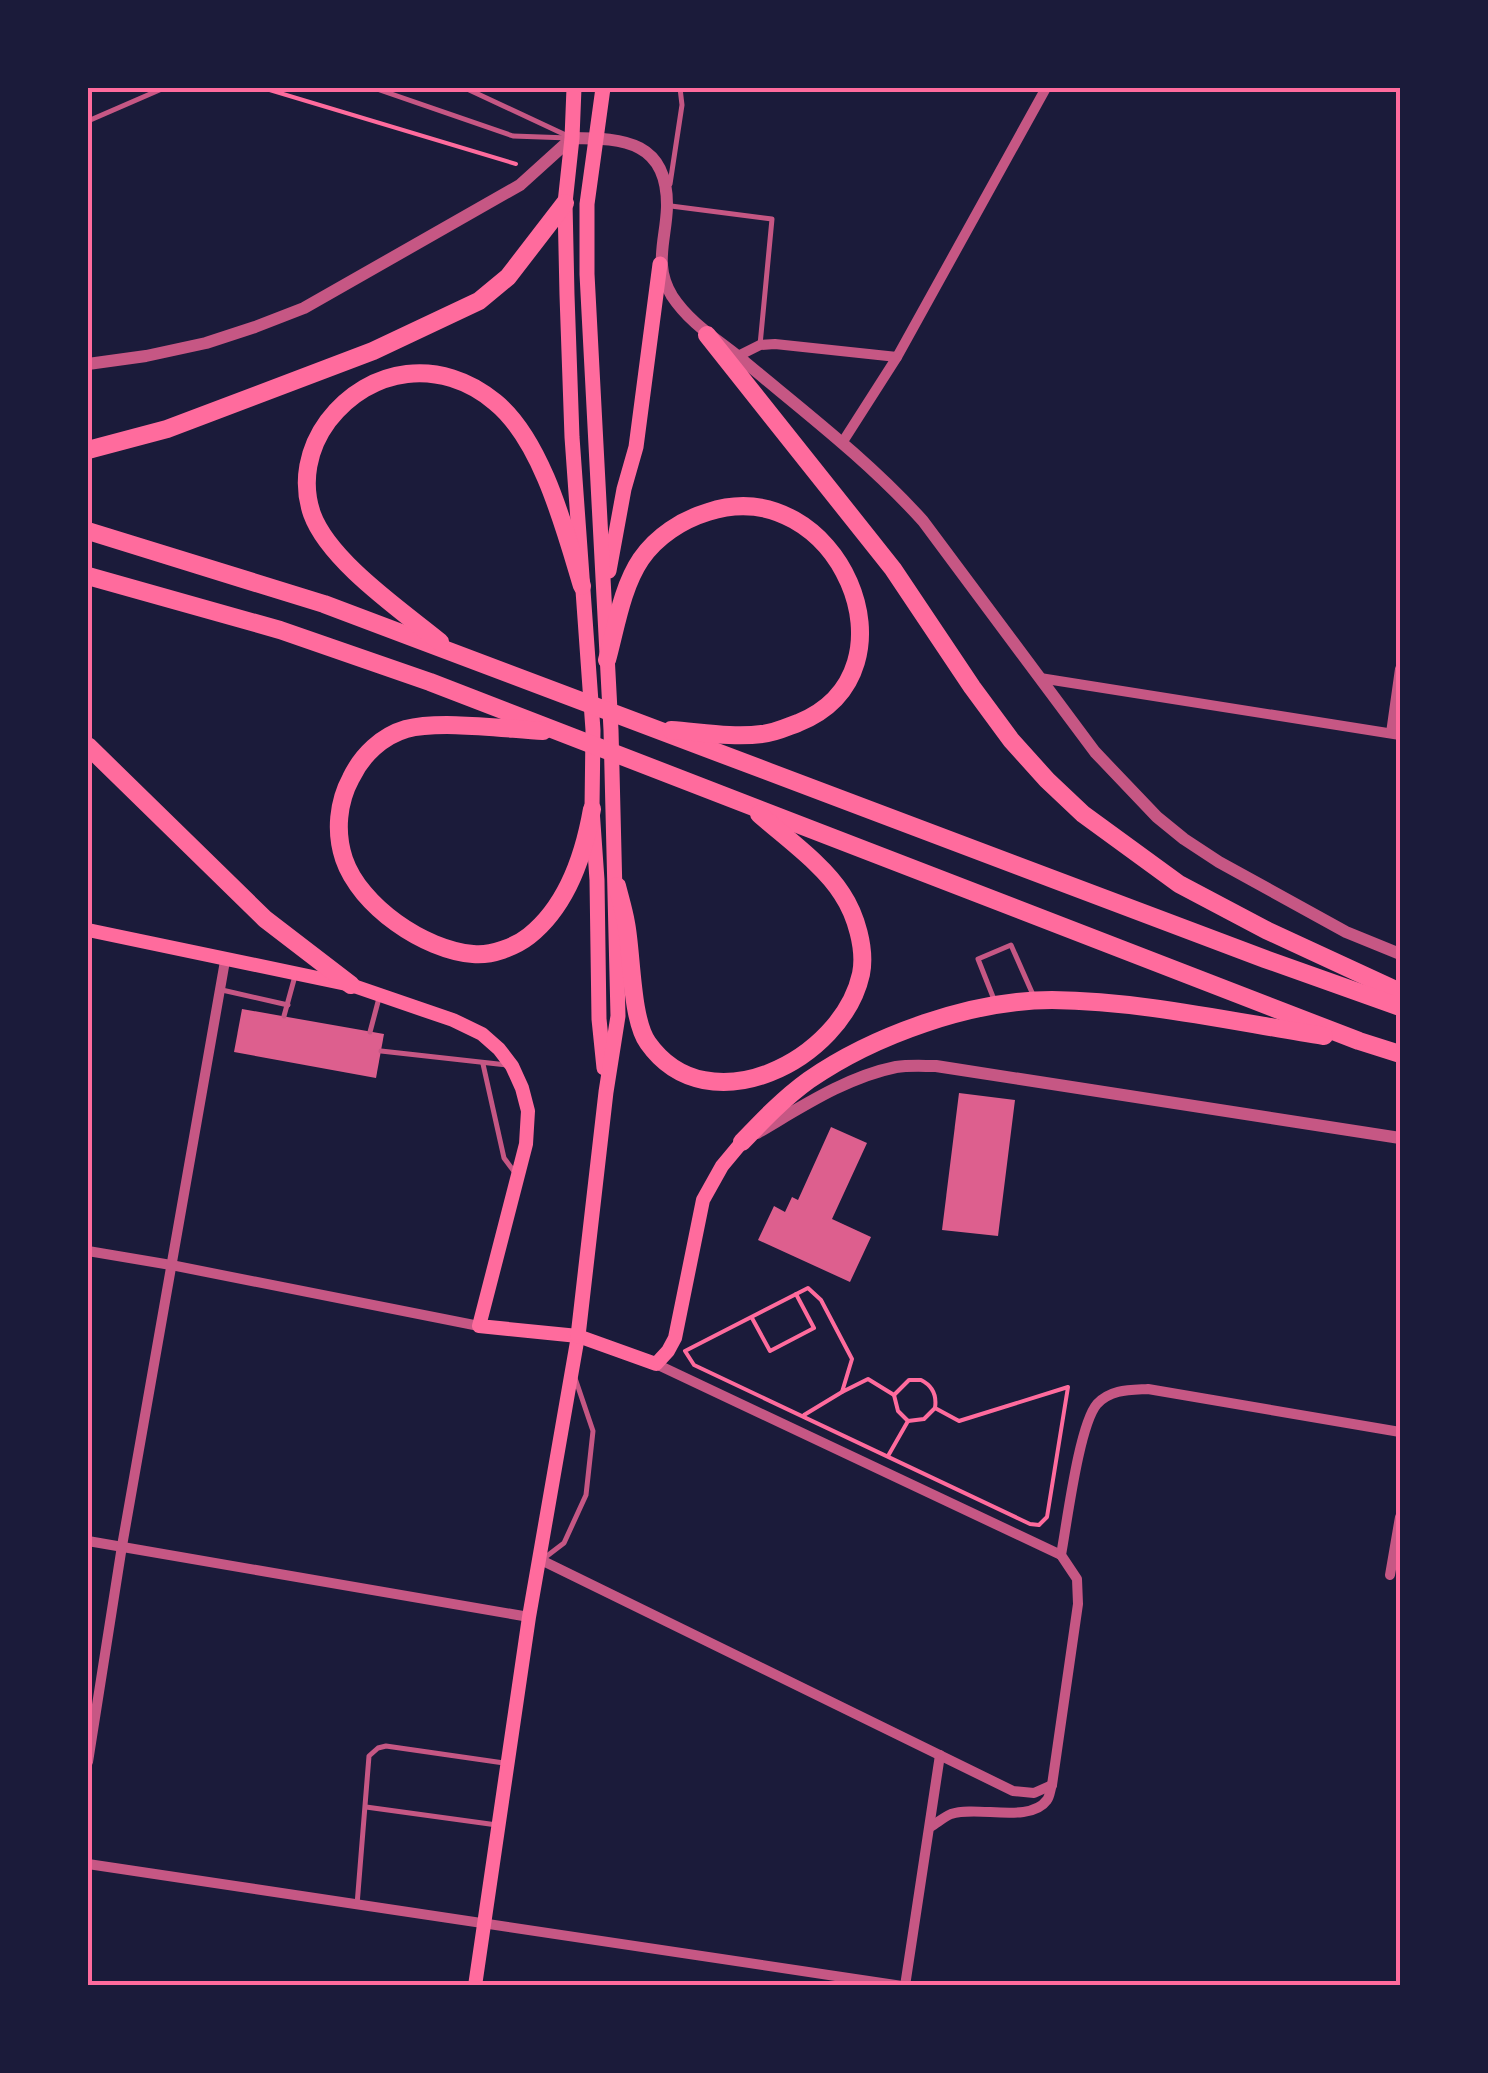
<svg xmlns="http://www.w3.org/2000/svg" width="1488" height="2073" font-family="Signika,sans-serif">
<rect width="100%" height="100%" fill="#1b1b3a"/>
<g fill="#dd5f8e">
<polygon points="242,1009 384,1034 376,1078 234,1052"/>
<polygon points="959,1093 1015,1100 998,1236 942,1230"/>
<polygon points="831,1127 867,1143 832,1219 871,1237 850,1282 758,1240 774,1206 785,1212 792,1197 798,1200"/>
</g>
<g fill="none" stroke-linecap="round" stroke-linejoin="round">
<g stroke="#ff6b9d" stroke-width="4">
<polyline points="263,88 516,164"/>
<path d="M 808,1288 L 821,1300 L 852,1359 L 842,1392 L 868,1379 L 894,1395 L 909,1380 L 921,1380 C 933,1386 937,1395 935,1408 L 959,1421 L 1068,1387 L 1047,1517 L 1039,1525 L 1030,1524 L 694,1365 L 685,1351 Z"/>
<polyline points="752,1318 770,1351 814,1328 796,1294"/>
<polyline points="894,1395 898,1411 908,1421 924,1419 935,1408"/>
<polyline points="804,1415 842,1392"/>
<polyline points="888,1456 908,1421"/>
</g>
<g stroke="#c65784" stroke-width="5">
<polyline points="374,88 513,136 569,138"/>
<polyline points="465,88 570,137"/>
<polyline points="88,121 164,88"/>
<polyline points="670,184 682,105 680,88"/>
<polyline points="671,206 772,219 760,345"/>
<polyline points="222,990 288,1005"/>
<polyline points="995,1002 978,959 1011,945 1034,997"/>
<polyline points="284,1016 295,976"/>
<polyline points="370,1032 379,998"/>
<polyline points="381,1051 507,1065"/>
<polyline points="483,1064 504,1158 516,1174"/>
<polyline points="543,1559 564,1543 586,1495 593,1431 575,1378"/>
<polyline points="366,1807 497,1825"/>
<polyline points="357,1905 369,1756 378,1748 386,1746 504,1763"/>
</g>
<g stroke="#c65784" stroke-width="10">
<polyline points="738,356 760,345 775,344 897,357"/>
<polyline points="842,443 897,357 1046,88"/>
<polyline points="1040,678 1400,735"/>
<polyline points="1391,733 1400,669"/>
<polyline points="88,1251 171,1265 479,1326"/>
<polyline points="656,1364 1061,1555"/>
<polyline points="88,1541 529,1617"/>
<polyline points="541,1560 1013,1791 1034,1793 1052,1785"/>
<polyline points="1390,1575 1400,1517"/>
<polyline points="88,1762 122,1546 225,961"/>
<path d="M 930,1827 C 937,1823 944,1817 951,1814 C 977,1805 1030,1824 1047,1800 C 1050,1796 1050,1790 1052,1785 L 1078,1604 L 1077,1579 L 1061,1555 C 1067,1523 1079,1425 1097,1404 C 1111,1389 1130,1390 1148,1389 L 1400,1432"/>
<polyline points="88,1864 902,1986"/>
<polyline points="905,1986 940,1755"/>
</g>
<g stroke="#c65784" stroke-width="12">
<path d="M 88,364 L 146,356 L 206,343 L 255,327 L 304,308 L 520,185 L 572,138 C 625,138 668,142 667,207 C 666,240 653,265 672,296 C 691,325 720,341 746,363 C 806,413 870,462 923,521 L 1095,752 L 1157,817 L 1184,839 L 1219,862 L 1346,932 L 1400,954"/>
<path d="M 757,1133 C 800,1108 846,1077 896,1067 C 909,1065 923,1066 936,1066 L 1400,1138"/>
</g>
<g stroke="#ff6b9d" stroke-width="14">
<polyline points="88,930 351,985 453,1020 482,1034 499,1049 512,1066 522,1088 528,1111 526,1144 479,1326 578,1336 656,1364 668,1351 675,1338 703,1200 722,1166 742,1142"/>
<polyline points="475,1986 529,1617 578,1336"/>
</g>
<g stroke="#ff6b9d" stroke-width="15">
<polyline points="574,88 572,138 565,203 567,295 572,437 593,730 592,809 597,880 599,1019 604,1068"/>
<polyline points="609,571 624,489 636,447 660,264"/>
<polyline points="578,1336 606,1092 618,1016 611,730 587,274 587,204 603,88"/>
</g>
<g stroke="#ff6b9d" stroke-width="18">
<polyline points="707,335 893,569 972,687 1011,740 1047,780 1083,814 1179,884 1266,930 1400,992"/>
<polyline points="88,450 167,429 373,351 479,301 508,277 565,203"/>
<polyline points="88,531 324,604 1265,959 1400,1007"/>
<polyline points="88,576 280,630 430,682 1359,1041 1400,1054"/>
<path d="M 440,642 C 401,610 329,561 312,514 C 301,482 308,448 328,421 C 370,366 441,357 495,402 C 542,440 565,530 582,586"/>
<path d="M 607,660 C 616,627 622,587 641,559 C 657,536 682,520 708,512 C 836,470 926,671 798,723 C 787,727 775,733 762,734 C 733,738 700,732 671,730"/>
<path d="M 543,731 C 506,729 440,720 406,729 C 382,736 362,755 351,778 C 338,802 335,832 344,859 C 360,906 424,950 473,954 C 491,956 515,947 529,936 C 568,905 584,855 592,809"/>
<polyline points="88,746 265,919 351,985"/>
<path d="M 617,886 C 620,898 624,911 626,923 C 632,953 631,1020 648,1043 C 708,1128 842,1060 861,974 C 866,949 856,915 842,894 C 824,865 786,838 759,814"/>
<path d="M 742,1142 C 763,1120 784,1098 809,1080 C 874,1035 972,1000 1052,1000 C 1143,1001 1234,1022 1324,1036"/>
</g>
</g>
<rect width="1488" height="2073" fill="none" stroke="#1b1b3a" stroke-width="180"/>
<rect x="90" y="90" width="1308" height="1893" fill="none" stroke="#ff6b9d" stroke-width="4"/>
</svg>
